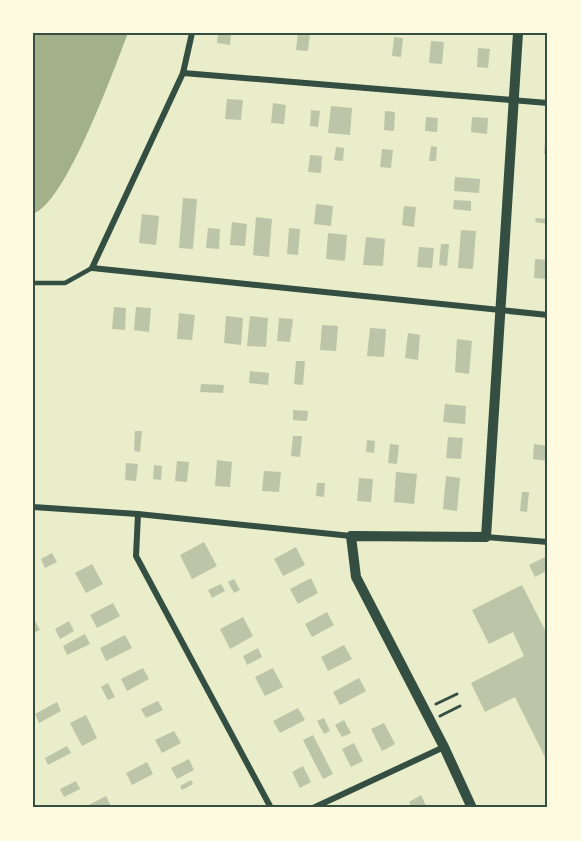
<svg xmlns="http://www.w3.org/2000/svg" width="581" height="841" font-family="'DejaVu Sans',sans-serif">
<rect width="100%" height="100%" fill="#e9edc9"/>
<path fill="#a3b18a" d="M 34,33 L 128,33 C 114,69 66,203 33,214 Z"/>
<g fill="#bcc5a7">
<polygon points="218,33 231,33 230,45 217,43"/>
<polygon points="298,33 310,33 308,51 296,50"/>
<polygon points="394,37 403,38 401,57 392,56"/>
<polygon points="431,41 444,42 442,64 429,63"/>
<polygon points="478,48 490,49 488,68 477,67"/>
<polygon points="227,99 243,100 241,120 225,119"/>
<polygon points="273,103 286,105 284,124 271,123"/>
<polygon points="331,106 352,108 350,135 328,133"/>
<polygon points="311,110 320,111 318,127 310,126"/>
<polygon points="385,111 395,112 394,131 384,130"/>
<polygon points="426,117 438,118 437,132 425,131"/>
<polygon points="472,117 488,118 487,134 471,132"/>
<polygon points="546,128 548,128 548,154 544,154"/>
<polygon points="431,146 437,147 436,161 429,161"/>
<polygon points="336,147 344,148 343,161 334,160"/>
<polygon points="382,149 393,150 391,168 380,167"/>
<polygon points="310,155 322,156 321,173 308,172"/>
<polygon points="455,177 480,179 479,193 454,191"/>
<polygon points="183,198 197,199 193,249 179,248"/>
<polygon points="454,200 471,201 471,211 453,209"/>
<polygon points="316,204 333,206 331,226 314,224"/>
<polygon points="404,206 416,207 414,227 402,225"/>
<polygon points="142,214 159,216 156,245 139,243"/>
<polygon points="256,217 272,219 269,257 253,255"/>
<polygon points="536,218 548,219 548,224 535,222"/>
<polygon points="232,222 247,224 245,246 230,245"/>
<polygon points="208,228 220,229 219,249 206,248"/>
<polygon points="289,228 300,229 298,255 287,254"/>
<polygon points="461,230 476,231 473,269 458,268"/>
<polygon points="328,233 347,235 345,261 326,259"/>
<polygon points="366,237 385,239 383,266 363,265"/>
<polygon points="441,244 449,244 447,266 439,265"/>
<polygon points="419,247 434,248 432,268 417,267"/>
<polygon points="535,259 548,260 548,279 534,278"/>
<polygon points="114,307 126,308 125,330 112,329"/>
<polygon points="136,307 151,308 149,332 134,330"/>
<polygon points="179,313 195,315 192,340 177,339"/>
<polygon points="226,316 243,318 241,345 224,343"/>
<polygon points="250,316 268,318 266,347 247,346"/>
<polygon points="279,318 293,319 290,342 277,341"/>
<polygon points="322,325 338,326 336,351 320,350"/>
<polygon points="370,328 386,329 384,357 367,356"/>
<polygon points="408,333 420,335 418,360 405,358"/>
<polygon points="457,339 472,341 469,374 455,372"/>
<polygon points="296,361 305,361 303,385 294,384"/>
<polygon points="250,371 269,373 268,385 249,383"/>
<polygon points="201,384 224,385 223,393 200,392"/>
<polygon points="445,404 466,406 465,424 443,422"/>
<polygon points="293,410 308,411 307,421 293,420"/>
<polygon points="135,431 142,431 140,452 134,451"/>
<polygon points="293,436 302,436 300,457 291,456"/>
<polygon points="448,437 463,438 461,459 446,458"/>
<polygon points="367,440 375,441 374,453 366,452"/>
<polygon points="390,444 399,445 397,464 388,463"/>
<polygon points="534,444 548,446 548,461 533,459"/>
<polygon points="217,460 232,462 230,487 215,486"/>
<polygon points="177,461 189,462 187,482 175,481"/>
<polygon points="126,463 138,464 136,481 125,480"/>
<polygon points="154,465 162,466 161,480 153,479"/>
<polygon points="264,471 281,472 279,492 262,491"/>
<polygon points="396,472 417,474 414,504 394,502"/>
<polygon points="446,476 460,478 457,511 443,509"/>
<polygon points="359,478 373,479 371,502 357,501"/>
<polygon points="317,483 325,483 324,497 316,496"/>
<polygon points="522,492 529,492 527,512 520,511"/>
<polygon points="204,542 217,566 192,579 180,555"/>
<polygon points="296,547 305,565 283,576 274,559"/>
<polygon points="52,553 57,562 45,568 41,559"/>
<polygon points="547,556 548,570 535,577 529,565"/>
<polygon points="92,564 103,584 86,593 75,573"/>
<polygon points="311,578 318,593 298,604 290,589"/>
<polygon points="234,579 240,590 234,593 228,582"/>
<polygon points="221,584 225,591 212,598 208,590"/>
<polygon points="522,585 548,636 548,680 545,681 548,686 548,763 515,697 485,712 471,683 524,656 513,632 489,644 472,610"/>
<polygon points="113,603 120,616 97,628 90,615"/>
<polygon points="327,612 334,625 312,637 305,624"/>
<polygon points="243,617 253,636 230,649 220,629"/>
<polygon points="35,621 40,630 33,633 33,622"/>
<polygon points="69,621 74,631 60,639 55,629"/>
<polygon points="85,634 90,644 67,655 63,646"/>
<polygon points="125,635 132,648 106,661 100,648"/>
<polygon points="344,645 352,659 328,671 321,657"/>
<polygon points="258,648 262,657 247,665 243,656"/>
<polygon points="143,668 149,679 127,691 121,679"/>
<polygon points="273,668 283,687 265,696 255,677"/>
<polygon points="359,678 366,691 340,705 333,692"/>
<polygon points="108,683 115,697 108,700 101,687"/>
<polygon points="158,701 163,710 146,718 141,709"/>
<polygon points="57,702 61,711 39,723 35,714"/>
<polygon points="298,708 305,720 280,733 273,721"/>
<polygon points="86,715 97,738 82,746 70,723"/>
<polygon points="324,718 330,731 324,734 317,721"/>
<polygon points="344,720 351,733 342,737 335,725"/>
<polygon points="384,723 395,744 382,751 371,729"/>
<polygon points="174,731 181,743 162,753 155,740"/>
<polygon points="313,735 333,774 323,779 303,740"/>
<polygon points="354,743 363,761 351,767 342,749"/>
<polygon points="67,746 71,753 48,765 45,758"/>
<polygon points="189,759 194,770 177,779 171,768"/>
<polygon points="147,762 153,774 132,785 126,773"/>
<polygon points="303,766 311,782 300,788 292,772"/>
<polygon points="191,780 193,784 182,790 180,786"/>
<polygon points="76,781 80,789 64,797 60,789"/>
<polygon points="421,795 427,808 412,808 409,802"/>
<polygon points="106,796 112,808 88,808 87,806"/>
</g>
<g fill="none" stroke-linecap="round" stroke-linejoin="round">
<g stroke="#344e41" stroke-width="3">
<polyline points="436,704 457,694"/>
<polyline points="440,716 460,706"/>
</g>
<polyline stroke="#344e41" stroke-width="4.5" points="33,283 65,283 92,268"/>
<g stroke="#344e41" stroke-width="6">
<polyline points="192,33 183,73 92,268 548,315"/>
<polyline points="183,73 548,103"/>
<polyline points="33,507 138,514 351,536"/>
<polyline points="138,514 136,556 271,808"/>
<polyline points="486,537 548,542"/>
<polyline points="313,808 444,747"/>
</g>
<polyline stroke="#344e41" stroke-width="10" points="472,808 444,747 356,577 351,536 486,537 518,33"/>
</g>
<rect width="581" height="841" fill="none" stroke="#fefae0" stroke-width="69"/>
<rect x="34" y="34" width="512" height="772" fill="none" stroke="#344e41" stroke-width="2"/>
</svg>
